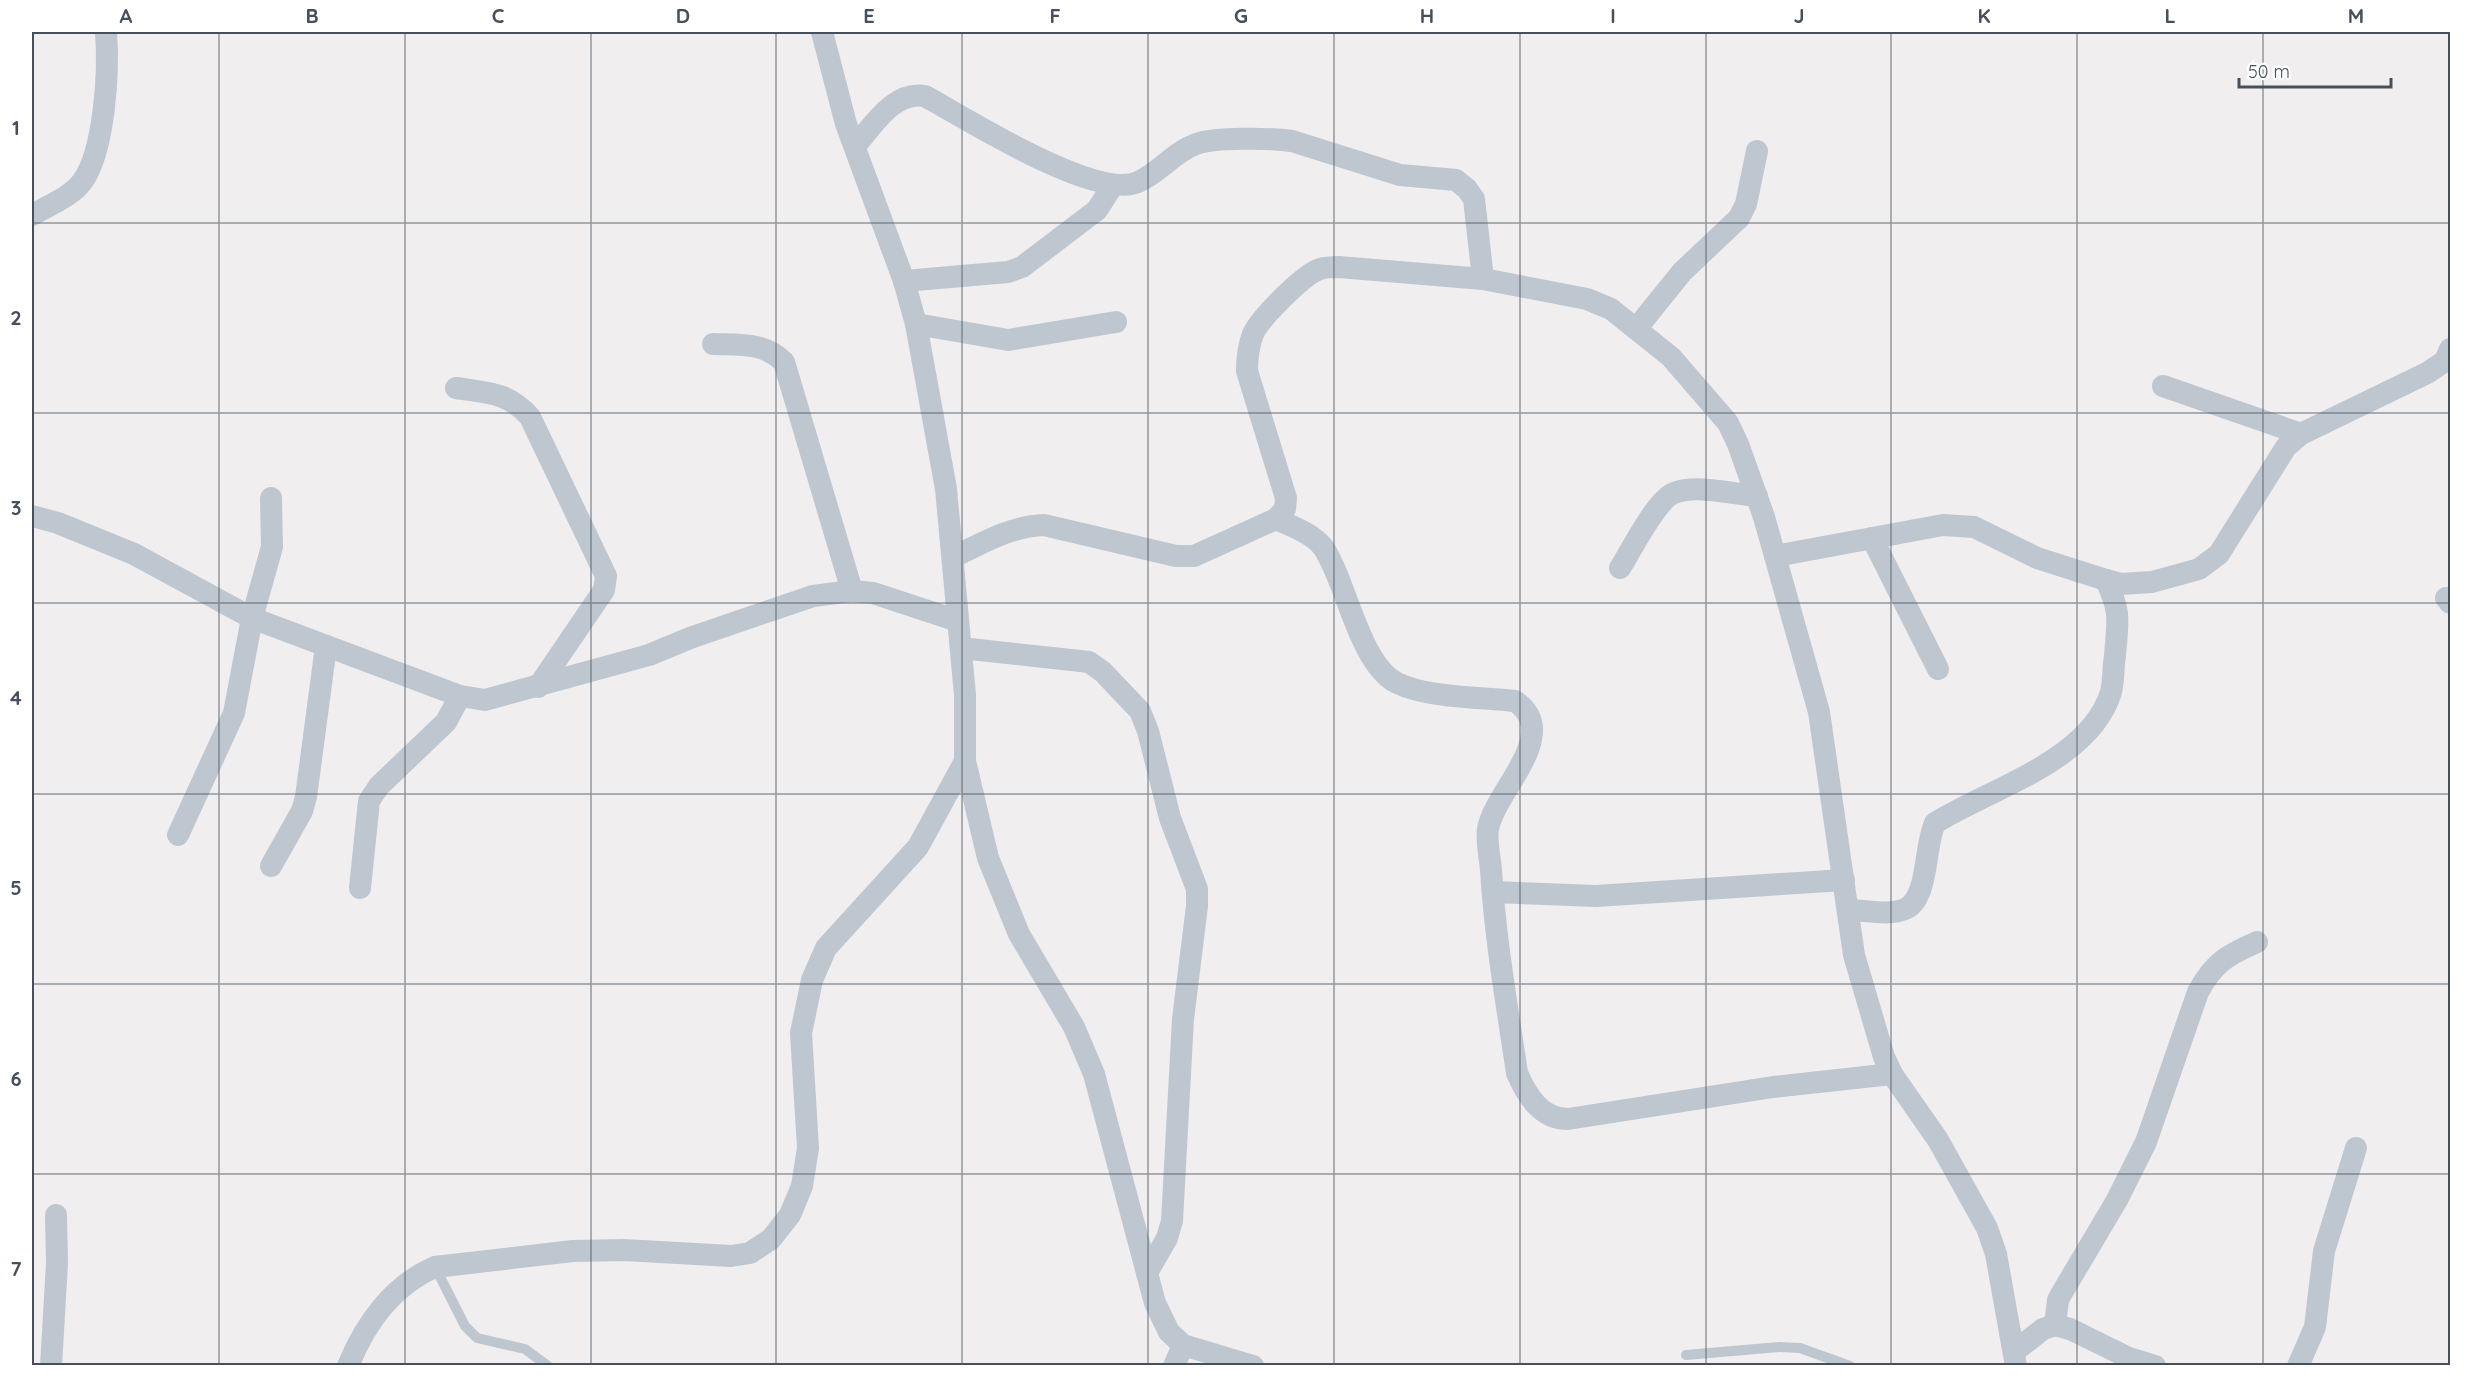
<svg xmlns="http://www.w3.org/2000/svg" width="2482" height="1397" font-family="Quicksand,sans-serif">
<rect width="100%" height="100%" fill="#f0eeee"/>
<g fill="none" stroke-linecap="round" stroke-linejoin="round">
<g stroke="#bec7d0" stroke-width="10">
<polyline points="435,1267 465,1326 477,1338 525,1349 548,1366"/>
<polyline points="1686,1355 1779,1347 1800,1348 1850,1366"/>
</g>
<g stroke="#bec7d0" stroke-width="22">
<polyline points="822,32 846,124 904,281 916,324 946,489 965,695 965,761 988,858 1019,934 1074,1027 1094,1074 1155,1303 1169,1332 1183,1345 1253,1366"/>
<path d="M 855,146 C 874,125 893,91 925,96 C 965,118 1096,201 1138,182 C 1159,173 1174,152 1196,144 C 1215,137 1270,138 1292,141 L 1400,175 L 1456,180 L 1467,189 L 1474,199 L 1483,279"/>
<path d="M 32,215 C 47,206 71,197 82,182 C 105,151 109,69 106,32"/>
<polyline points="904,281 1008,272 1022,267 1097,210 1113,185"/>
<polyline points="916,324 1008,340 1116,322"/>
<polyline points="1636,329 1682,272 1739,218 1746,204 1757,151"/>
<path d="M 713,344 C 740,345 764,342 784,362 L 852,591"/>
<polyline points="2163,386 2301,434"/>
<path d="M 456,388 C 489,393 508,392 530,417 L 606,576 L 604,590 L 538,687"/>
<polyline points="32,516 58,523 134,554 252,618 460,696 485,700 649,655 690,638 813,596 852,591 873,593 958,621"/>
<path d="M 1276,519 C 1291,526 1312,533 1323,547 C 1346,580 1359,664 1397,683 C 1428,698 1480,697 1515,701 C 1563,734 1495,790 1488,829 C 1486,841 1490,857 1491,870 C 1495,938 1507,1005 1517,1073 C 1527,1096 1541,1119 1568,1119 L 1773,1087 L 1892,1074"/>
<polyline points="1872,538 1938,669"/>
<polyline points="1775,556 1943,525 1974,527 2037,558 2106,580 2121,584 2152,582 2199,569 2219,554 2286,447 2301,434 2427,373 2445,361 2450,349"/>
<path d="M 953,557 C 983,543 1011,526 1044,525 L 1176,556 L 1194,556 L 1276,519 L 1285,509 L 1286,498 L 1247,371 C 1247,358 1248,347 1253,334 C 1260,318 1304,274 1320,269 C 1326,267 1333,267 1339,267 L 1483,279 L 1587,299 L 1611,309 L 1671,357 L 1728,423 L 1738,444 L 1764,517 L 1819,712 L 1854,955 L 1884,1057 L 1892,1074 L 1938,1140 L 1987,1228 L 1996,1254 L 2016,1366"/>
<path d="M 1620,568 C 1631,551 1656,500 1674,493 C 1697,484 1732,494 1757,496"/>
<polyline points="2446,598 2450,603"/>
<polyline points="961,648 1089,662 1103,672 1140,711 1148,731 1170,818 1197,889 1197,906 1183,1019 1172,1221 1167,1238 1147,1273"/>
<polyline points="178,835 234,713 252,618 272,547 271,498"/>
<polyline points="271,866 302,811 306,797 326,646"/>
<polyline points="360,888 369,801 379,786 446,722 460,696"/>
<polyline points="1493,892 1596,896 1844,880"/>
<path d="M 1848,910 C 1865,910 1889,916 1905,909 C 1929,899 1924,846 1935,823 C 1991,788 2090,761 2111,692 C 2114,680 2113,667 2115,655 C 2118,619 2121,613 2106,580"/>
<path d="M 2055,1325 L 2058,1300 L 2063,1291 L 2117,1200 L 2146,1142 L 2198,992 C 2214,962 2228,955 2257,942"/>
<polyline points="2015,1351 2043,1329 2055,1325 2070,1329 2129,1358 2155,1366"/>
<polyline points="51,1366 57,1263 56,1215"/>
<path d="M 348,1366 C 365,1324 393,1285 435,1267 L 573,1251 L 624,1250 L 731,1256 L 750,1253 L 771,1239 L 790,1215 L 802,1186 L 808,1148 L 801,1033 L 812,980 L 826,948 L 918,847 L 965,761"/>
<polyline points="1174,1366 1183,1345"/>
<polyline points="2298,1366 2315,1327 2324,1251 2356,1148"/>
</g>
</g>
<path fill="none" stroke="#45505c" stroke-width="1.5" stroke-opacity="0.55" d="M 219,32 L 219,1366M 405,32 L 405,1366M 591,32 L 591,1366M 776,32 L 776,1366M 962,32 L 962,1366M 1148,32 L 1148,1366M 1334,32 L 1334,1366M 1520,32 L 1520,1366M 1706,32 L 1706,1366M 1891,32 L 1891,1366M 2077,32 L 2077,1366M 2263,32 L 2263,1366M 32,223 L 2450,223M 32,413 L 2450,413M 32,603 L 2450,603M 32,794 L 2450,794M 32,984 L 2450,984M 32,1174 L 2450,1174"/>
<rect width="2482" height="1397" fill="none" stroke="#ffffff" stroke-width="66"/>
<path d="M2239 78v9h152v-9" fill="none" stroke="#45505c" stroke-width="3"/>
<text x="2248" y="78" font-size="18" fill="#45505c" stroke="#ffffff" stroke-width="4.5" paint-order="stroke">50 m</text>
<rect x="33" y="33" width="2416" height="1331" fill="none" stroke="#45505c" stroke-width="2"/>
<g font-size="20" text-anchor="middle" font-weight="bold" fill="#45505c">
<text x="126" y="23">A</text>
<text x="312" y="23">B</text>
<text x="498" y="23">C</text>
<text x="683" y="23">D</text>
<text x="869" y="23">E</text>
<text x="1055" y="23">F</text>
<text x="1241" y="23">G</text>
<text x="1427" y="23">H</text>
<text x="1613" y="23">I</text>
<text x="1799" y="23">J</text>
<text x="1984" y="23">K</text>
<text x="2170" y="23">L</text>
<text x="2356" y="23">M</text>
<text x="16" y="135">1</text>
<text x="16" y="325">2</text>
<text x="16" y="515">3</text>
<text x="16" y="705">4</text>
<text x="16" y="895">5</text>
<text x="16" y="1086">6</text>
<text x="16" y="1276">7</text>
</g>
</svg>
